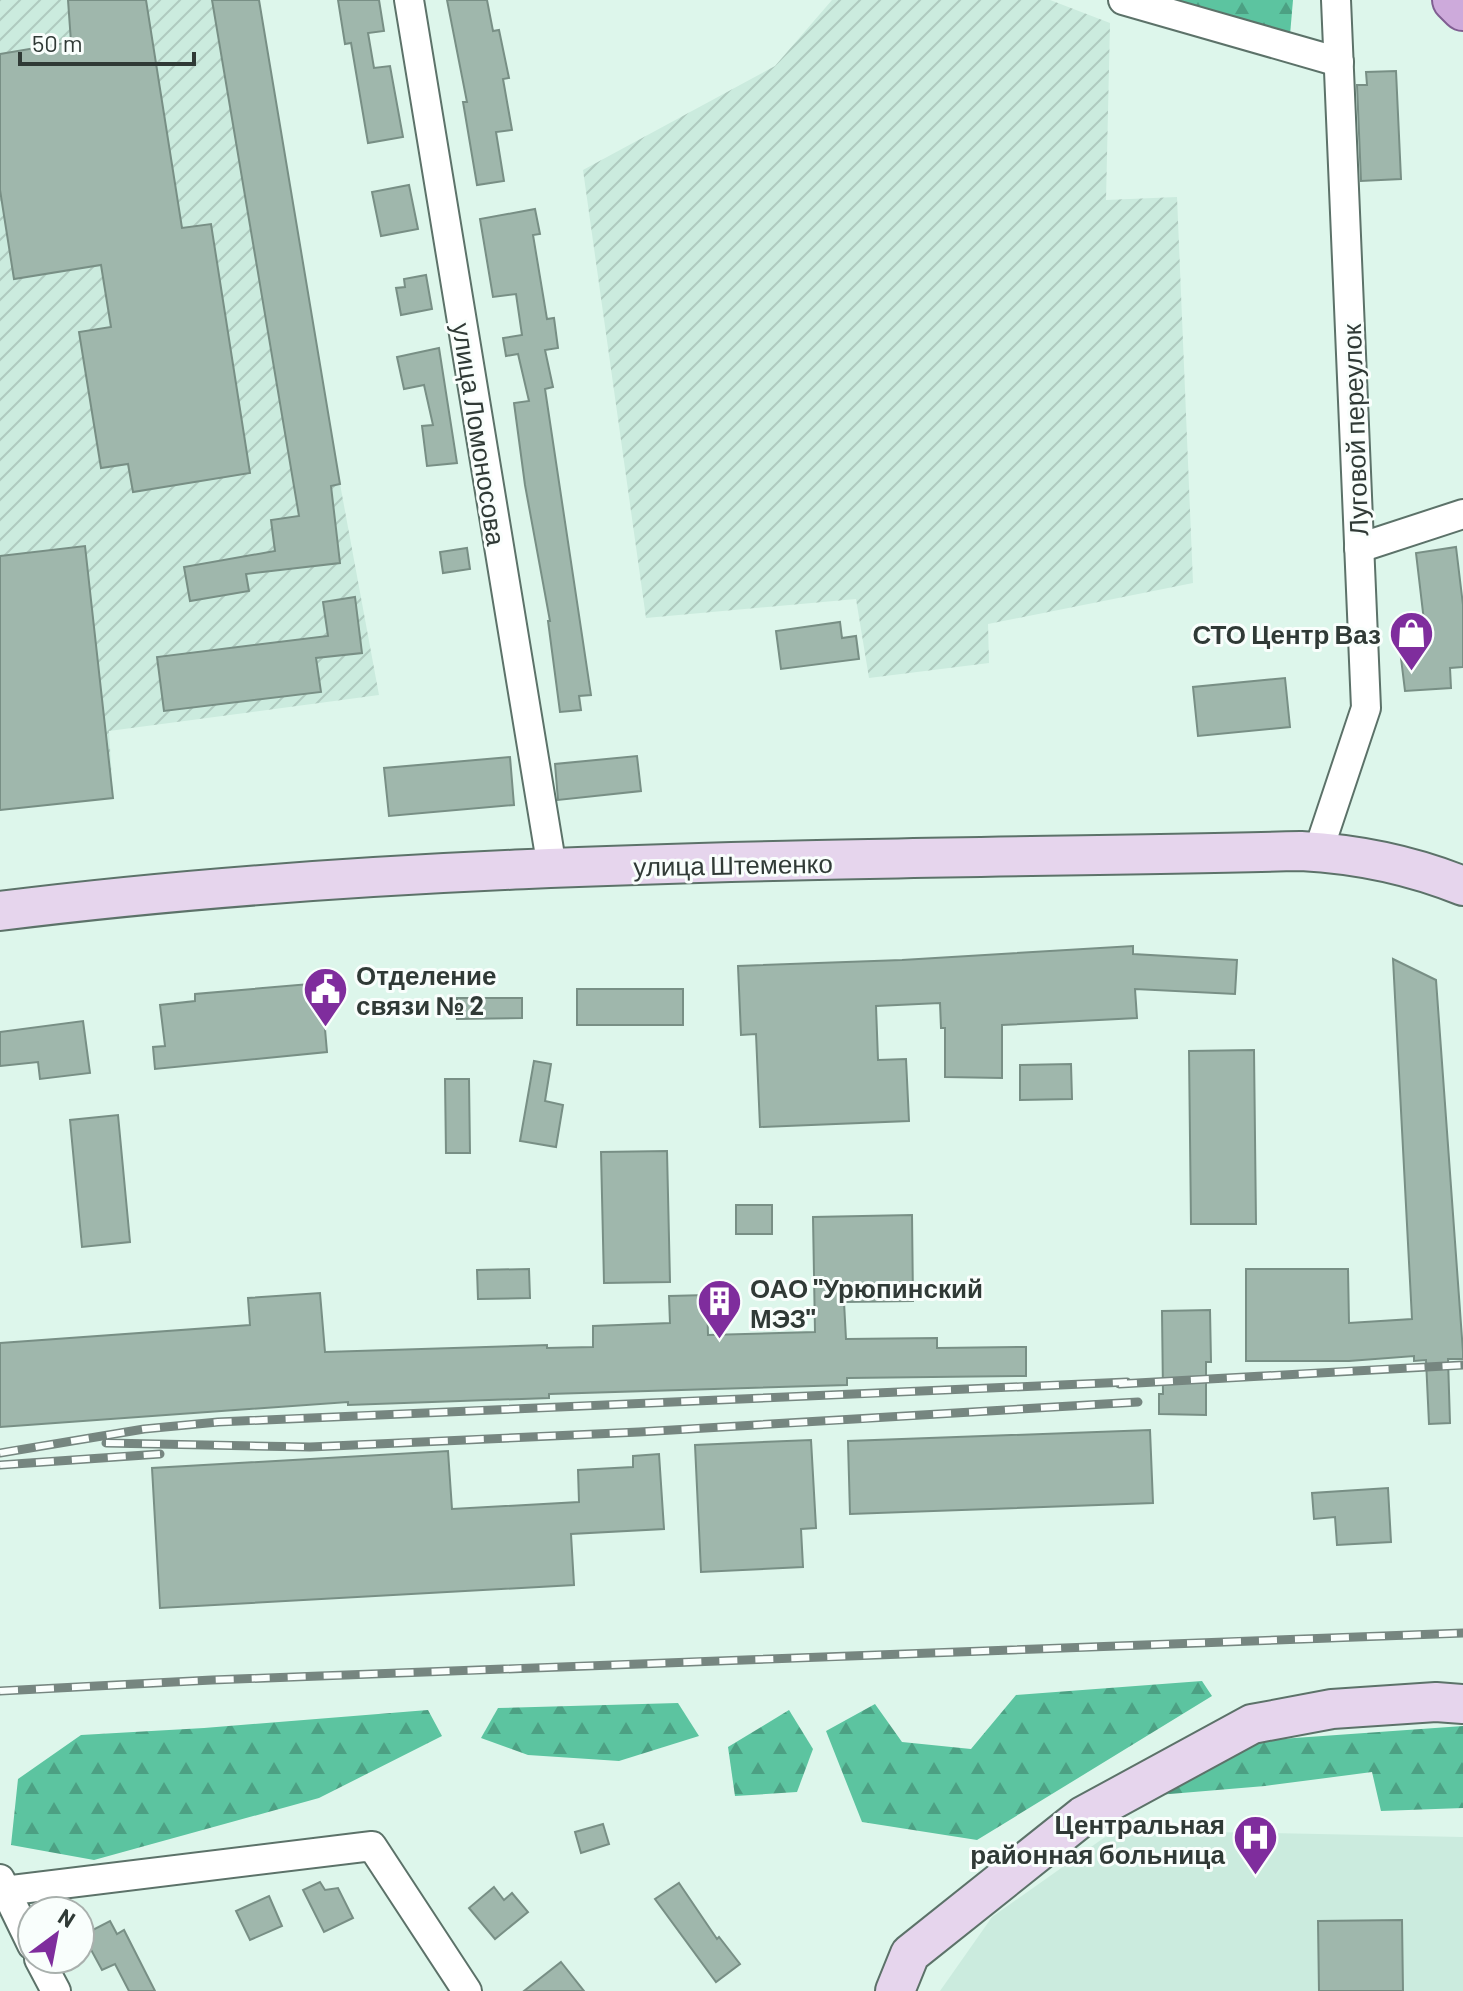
<svg xmlns="http://www.w3.org/2000/svg" width="1463" height="1991" font-family="Barlow,sans-serif">
<defs>
<pattern id="industrial-furrows" width="10" height="10" patternUnits="userSpaceOnUse" patternTransform="scale(2)"><rect width="10" height="10" fill="#cbebde"/><path d="M-1 1l2-2M0 10L10 0M9 11l2-2" fill="none" stroke="#afcabf"/></pattern>
<pattern id="forest-firs" width="22" height="20" patternUnits="userSpaceOnUse" patternTransform="scale(2)"><rect width="22" height="20" fill="#5cc4a0"/><path d="M5 1l3.5 6h-7zM16 11l3.5 6h-7z" fill="#4ca083"/></pattern>
</defs>
<rect width="100%" height="100%" fill="#ddf6eb"/>
<polygon fill="#cbebde" points="1115,1830 1463,1837 1463,1991 940,1991 992,1917"/>
<g fill="url(#industrial-furrows)">
<polygon points="0,0 259,0 340,484 379,695 109,731 113,798 0,810"/>
<polygon points="832,0 1050,0 1110,23 1106,200 1177,197 1193,583 988,624 989,663 869,678 856,599 646,618 583,170 775,66"/>
</g>
<g fill="url(#forest-firs)">
<polygon points="1171,0 1293,0 1290,35"/>
<polygon points="1202,1681 1212,1696 977,1840 862,1822 826,1731 875,1704 902,1742 971,1749 1016,1695"/>
<polygon points="678,1703 699,1736 619,1761 528,1755 481,1738 498,1708"/>
<polygon points="428,1710 442,1736 319,1798 94,1860 11,1845 18,1779 81,1735 204,1728"/>
<polygon points="789,1710 813,1749 797,1792 735,1796 728,1747"/>
<polygon points="1463,1726 1463,1808 1381,1811 1372,1772 1265,1786 1134,1797 1253,1741"/>
</g>
<g fill="#9fb7ac" stroke="#788f85" stroke-width="2">
<polygon points="68,0 146,0 182,228 211,224 250,473 133,492 128,464 101,468 79,332 111,327 101,265 14,279 0,190 0,54 71,42"/>
<polygon points="212,0 259,0 340,484 331,486 340,563 246,574 249,591 190,601 184,567 275,551 271,520 299,516"/>
<polygon points="338,0 379,0 384,31 368,33 374,68 390,66 403,137 368,143 351,43 345,44"/>
<polygon points="447,0 487,0 493,31 499,30 509,78 503,79 512,130 496,132 504,181 477,185 463,102 467,102"/>
<polygon points="1396,71 1401,179 1361,181 1357,85 1367,85 1366,72"/>
<polygon points="409,185 418,229 381,236 372,192"/>
<polygon points="535,209 540,234 533,235 547,319 554,318 558,348 545,350 553,387 545,389 591,695 579,696 581,710 560,712 548,621 550,621 525,485 514,403 529,401 518,354 506,356 503,338 522,335 516,294 493,297 480,219"/>
<polygon points="426,275 432,309 401,315 396,288 405,287 404,279"/>
<polygon points="439,348 457,463 427,466 422,426 433,425 424,385 404,389 397,357"/>
<polygon points="85,546 113,798 0,810 0,556"/>
<polygon points="1456,547 1463,605 1463,667 1450,668 1451,688 1405,691 1397,625 1424,621 1416,553"/>
<polygon points="467,548 470,569 443,573 440,552"/>
<polygon points="355,597 362,653 316,658 321,692 164,711 157,657 328,636 323,602"/>
<polygon points="840,622 842,638 856,636 859,659 781,669 776,631"/>
<polygon points="1285,678 1290,727 1198,736 1193,687"/>
<polygon points="637,756 641,791 558,800 555,764"/>
<polygon points="510,757 514,805 389,816 384,768"/>
<polygon points="1133,946 1133,954 1237,960 1235,994 1135,989 1137,1018 1002,1025 1002,1078 945,1077 945,1028 941,1028 940,1003 876,1006 878,1060 906,1059 909,1121 760,1127 756,1034 741,1035 738,966 902,960"/>
<polygon points="1393,959 1436,980 1463,1352 1463,1359 1448,1359 1450,1423 1429,1424 1426,1360 1414,1361 1414,1356 1349,1361 1246,1361 1246,1269 1348,1269 1349,1323 1412,1319"/>
<polygon points="321,983 327,1052 155,1069 153,1047 165,1046 160,1005 195,1001 195,994"/>
<rect x="577" y="989" width="106" height="36"/>
<polygon points="457,998 522,998 522,1018 457,1019"/>
<polygon points="83,1021 90,1073 40,1079 38,1062 0,1066 0,1032"/>
<polygon points="1254,1050 1256,1224 1191,1224 1189,1051"/>
<polygon points="534,1061 551,1064 545,1101 563,1105 556,1147 520,1141"/>
<polygon points="1071,1064 1072,1099 1020,1100 1020,1065"/>
<polygon points="445,1079 469,1079 470,1153 446,1153"/>
<polygon points="118,1115 130,1242 82,1247 70,1120"/>
<polygon points="667,1151 670,1282 604,1283 601,1152"/>
<rect x="736" y="1205" width="36" height="29"/>
<polygon points="912,1215 913,1301 844,1302 846,1339 937,1338 937,1348 1026,1347 1026,1376 847,1378 847,1385 549,1394 549,1398 348,1405 348,1402 0,1427 0,1343 250,1325 248,1298 320,1293 325,1352 547,1345 547,1348 593,1347 593,1326 670,1323 669,1296 707,1295 708,1335 815,1332 813,1217"/>
<polygon points="529,1269 530,1298 478,1299 477,1270"/>
<polygon points="1210,1310 1211,1362 1206,1362 1206,1415 1159,1414 1159,1394 1163,1394 1162,1311"/>
<polygon points="1150,1430 1153,1503 850,1514 848,1441"/>
<polygon points="811,1440 816,1528 801,1529 803,1567 701,1572 695,1445"/>
<polygon points="448,1451 452,1509 579,1502 578,1470 633,1467 633,1456 659,1454 664,1529 571,1534 574,1585 160,1608 152,1468"/>
<polygon points="1388,1488 1391,1542 1337,1545 1335,1517 1314,1519 1312,1493"/>
<polygon points="603,1824 609,1844 581,1853 575,1832"/>
<polygon points="320,1882 325,1890 338,1888 353,1918 324,1932 303,1890"/>
<polygon points="679,1883 717,1939 719,1937 740,1964 716,1982 655,1899"/>
<polygon points="494,1887 504,1900 512,1893 528,1912 495,1939 469,1908"/>
<polygon points="269,1896 282,1926 250,1940 236,1911"/>
<polygon points="1402,1920 1403,1991 1319,1991 1318,1921"/>
<polygon points="110,1921 117,1934 124,1930 155,1991 129,1991 115,1964 102,1970 83,1935"/>
<polygon points="561,1962 584,1991 524,1991"/>
</g>
<g fill="none" stroke-linecap="round" stroke-linejoin="round">
<defs>
<g id="street">
<polyline points="409,0 552,868"/>
<polyline points="1123,0 1339,62"/>
<polyline points="1359,548 1463,514"/>
<polyline points="1318,852 1366,708 1336,0"/>
<polyline points="0,1879 32,1945"/>
<polyline points="4,1891 372,1846 467,1991"/>
<polyline points="39,1959 56,1991"/>
</g>
<g id="secondary">
<path d="M 0,911 C 431,857 867,861 1301,851 C 1357,854 1411,865 1463,886"/>
<polyline points="895,1991 910,1954 1083,1816 1252,1724 1332,1709 1436,1702 1463,1704"/>
</g>
<polyline id="primary" points="1454,0 1463,9"/>
</defs>
<use href="#street" stroke="#5c7269" stroke-width="32"/>
<use href="#secondary" stroke="#5c7269" stroke-width="42"/>
<use href="#primary" stroke="#805e92" stroke-width="46"/>
<use href="#street" stroke="#fff" stroke-width="28"/>
<use href="#secondary" stroke="#e6d5ed" stroke-width="38"/>
<use href="#primary" stroke="#cdaadb" stroke-width="42"/>
<defs>
<g id="rail">
<polyline points="1119,1384 1463,1365"/>
<polyline points="106,1443 310,1447 639,1432 1138,1402"/>
<polyline points="0,1453 144,1429 218,1422 1127,1382"/>
<polyline points="0,1465 160,1454"/>
<polyline points="0,1691 212,1680 1463,1633"/>
</g>
</defs>
<use href="#rail" stroke="#768680" stroke-width="9"/>
<use href="#rail" stroke="#f9fefc" stroke-width="6" stroke-dasharray="18" stroke-linecap="butt"/>
</g>
<defs>
<symbol id="shop-pin" viewBox="-11 -11 22 30"><path d="M0 17L-7.5 6A9.5 9.5 0 1 1 7.5 6Z" fill="#7f2d9d" stroke="#f9fefc"/><path d="M-5-2.5h2.3a2.7 3.5 0 0 1 5.4 0H5L5.5 6h-11ZM-1.5-2.5h3a1.5 2.3 0 0 0-3 0Z" fill="#fff"/></symbol>
<symbol id="civic-pin" viewBox="-11 -11 22 30"><path d="M0 17L-7.5 6A9.5 9.5 0 1 1 7.5 6Z" fill="#7f2d9d" stroke="#f9fefc"/><path d="M-.6-6.5H3V-4.5H.6V-3L4-1V1h2V6H-6V1h2V-1L-.6-3ZM-1.2 2.5V6h2.4V2.5Z" fill="#fff"/></symbol>
<symbol id="building-pin" viewBox="-11 -11 22 30"><path d="M0 17L-7.5 6A9.5 9.5 0 1 1 7.5 6Z" fill="#7f2d9d" stroke="#f9fefc"/><path d="M-4-6H4V6H1V3H-1V6H-4ZM-2.5-4.3h1.7v1.8h-1.7ZM.8-4.3h1.7v1.8H.8ZM-2.5-1h1.7V.8h-1.7ZM.8-1h1.7V.8H.8Z" fill="#fff"/></symbol>
<symbol id="hospital-pin" viewBox="-11 -11 22 30"><path d="M0 17L-7.5 6A9.5 9.5 0 1 1 7.5 6Z" fill="#7f2d9d" stroke="#f9fefc"/><path d="M-5-5h3v3.5h4V-5h3V5h-3V1.5h-4V5h-3Z" fill="#fff"/></symbol>
</defs>
<g fill-rule="evenodd">
<use href="#shop-pin" x="1386" y="608" width="51" height="69"/>
<use href="#civic-pin" x="300" y="964" width="51" height="69"/>
<use href="#building-pin" x="694" y="1276" width="51" height="69"/>
<use href="#hospital-pin" x="1230" y="1812" width="51" height="69"/>
</g>
<g text-anchor="middle" dominant-baseline="central" stroke-width="6" stroke-linejoin="round" paint-order="stroke">
<g font-size="26" fill="#303a36" stroke="#f9fefc">
<text transform="translate(1354 430) rotate(-92)">Луговой переулок</text>
<text transform="translate(480 434) rotate(81)">улица Ломоносова</text>
<text transform="translate(733 864) rotate(-1)">улица Штеменко</text>
</g>
<g font-size="26" font-weight="bold" fill="#303a36" stroke="#f9fefc" text-anchor="end">
<text x="1381" y="633">СТО Центр Ваз</text>
<text x="356" y="974" text-anchor="start">Отделение<tspan x="356" dy="30">связи № 2</tspan></text>
<text x="750" y="1287" text-anchor="start">ОАО "Урюпинский<tspan x="750" dy="30">МЭЗ"</tspan></text>
<text x="1225" y="1823">Центральная<tspan x="1225" dy="30">районная больница</tspan></text>
</g>
</g>
<g transform="translate(56 1935) rotate(32)"><circle r="38" fill="#f9fefc" stroke="#a9b0ad" stroke-width="2"/>
<path d="M0-6L14 30L0 20L-14 30Z" fill="#7f2d9d"/>
<text y="-12" font-size="22" font-weight="bold" text-anchor="middle" fill="#303a36">N</text>
</g>
<path d="M20 52v12h174v-12" fill="none" stroke="#303a36" stroke-width="4"/>
<text x="32" y="52" font-size="24" fill="#303a36" stroke="#f9fefc" stroke-width="6" paint-order="stroke">50 m</text>
</svg>
